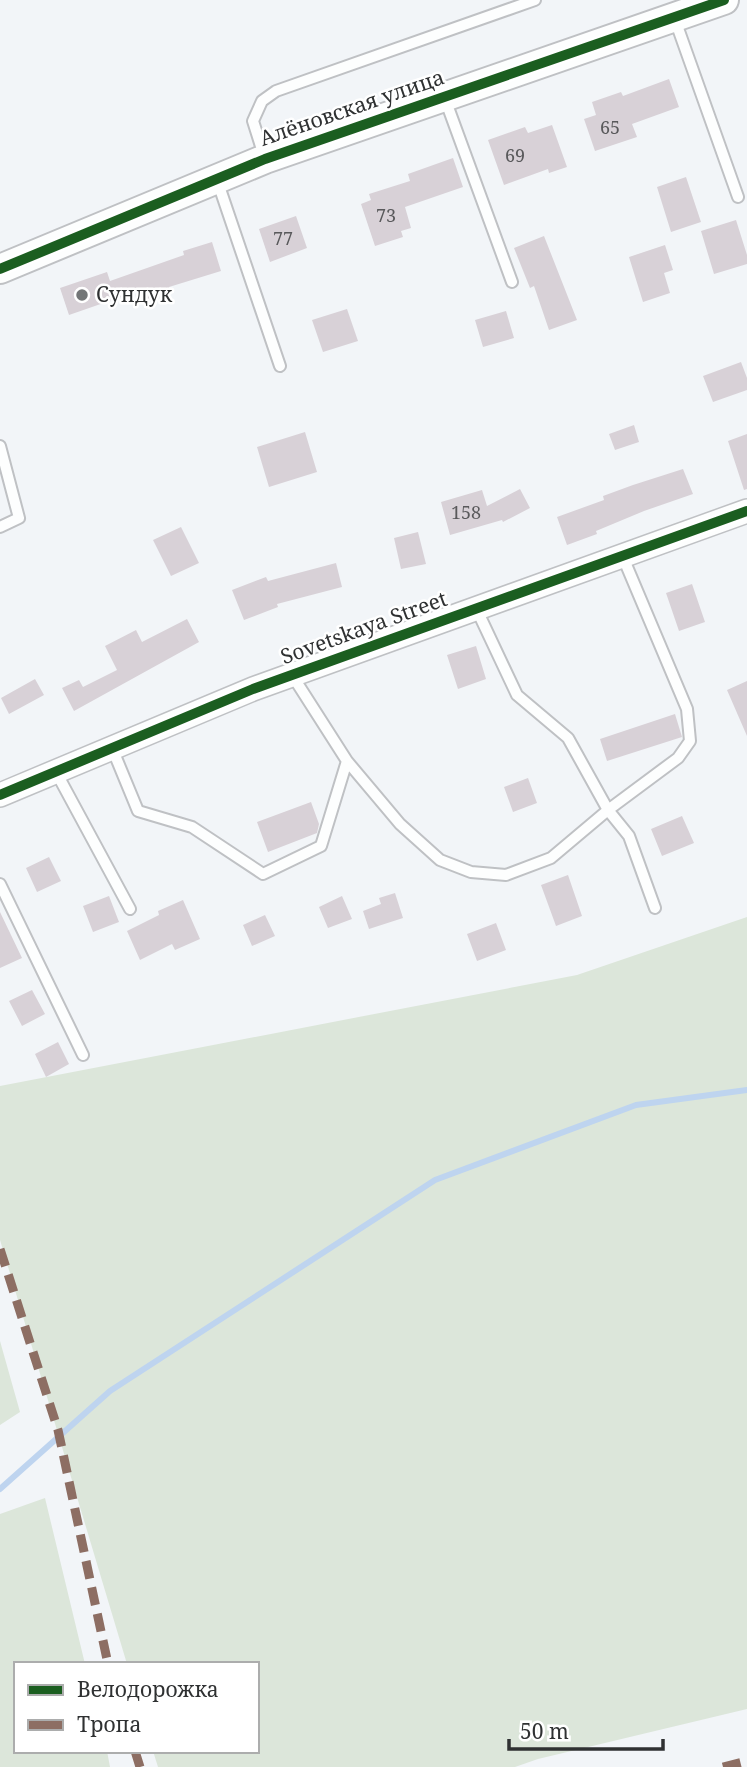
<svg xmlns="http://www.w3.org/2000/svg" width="747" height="1767" font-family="'Noto Serif',serif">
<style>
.green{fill:#dce6da}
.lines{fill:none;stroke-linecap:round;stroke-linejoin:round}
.stream{stroke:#bed4ef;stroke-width:6}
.building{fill:#d8d1d7}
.service-casing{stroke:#bfc1c4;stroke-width:14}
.minor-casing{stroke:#bfc1c4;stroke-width:26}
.tertiary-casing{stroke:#bfc1c4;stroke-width:32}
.service{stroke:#fdfefe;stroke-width:10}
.minor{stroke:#fdfefe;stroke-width:23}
.tertiary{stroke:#fdfefe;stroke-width:28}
.quiet{stroke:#8d6e63;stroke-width:9;stroke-dasharray:18 9;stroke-linecap:butt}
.cycleway-casing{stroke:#fff;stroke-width:15}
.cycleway{stroke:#1b5e20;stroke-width:10}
.poi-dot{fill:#737677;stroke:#fff;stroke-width:2.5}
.labels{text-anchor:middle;stroke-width:5;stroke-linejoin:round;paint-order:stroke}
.number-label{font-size:18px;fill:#59595b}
.street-label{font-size:21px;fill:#2f3132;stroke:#fff}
.poi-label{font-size:21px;fill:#2f3132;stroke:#fff;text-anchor:start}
</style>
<rect width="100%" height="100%" fill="#f2f5f8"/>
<path class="green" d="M747,917v792l-209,50 -23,8h-357l-5,-16h104v-87h-130l-127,-424v-154l577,-111z
M0,1341l20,71 -20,13z
M45,1498l40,166h-69v87h91l3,16h-110v-253z"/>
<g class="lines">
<path class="stream" d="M0,1489l110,-98 325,-211 201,-75 111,-15"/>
</g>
<path class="building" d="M669,79l10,28 -47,17 5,13 -42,14 -11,-32 12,-4 -4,-13 29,-10 2,4z
M552,125l15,42 -18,6 -1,-4 -44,16 -16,-45 37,-13 3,6z
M453,158l10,29 -58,20 6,21 -10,3 2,6 -28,9 -14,-42 10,-4 -2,-6 41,-13 -2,-7z
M686,177l15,45 -30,10 -14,-45z
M296,216l11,32 -37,14 -11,-33z
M736,220l11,35v9l-33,10 -13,-43z
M544,236l33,84 -28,10 -15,-44 -4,2 -16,-40z
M212,242l9,29 -52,16 1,4 -26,9 -3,-10 -72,25 -9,-27 47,-16 3,9 74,-26 -1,-4z
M665,245l8,25 -9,3 6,20 -27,9 -14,-45z
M347,309l11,32 -35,11 -11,-32z
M506,311l8,27 -31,9 -8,-27z
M741,362l6,16v12l-34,12 -10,-26z
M634,425l5,17 -24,8 -6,-16z
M305,432l12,40 -48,15 -12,-40z
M747,434v55l-3,1 -16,-49z
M683,469l10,25 -49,17 -48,20 1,3 -30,11 -10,-28 47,-17 -1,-4 30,-11z
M520,489l10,19 -27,14 -1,-2 -52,15 -9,-33 41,-12 5,16z
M181,527l18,36 -28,13 -18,-36z
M418,532l8,32 -25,5 -7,-31z
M336,563l6,24 -65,17 1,3 -34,13 -12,-30 34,-13 2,4z
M692,584l13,38 -26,9 -13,-38z
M187,619l12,23 -125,69 -12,-23 17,-8 4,7 34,-17 -12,-24 31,-16 6,12z
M476,646l10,33 -28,10 -11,-34z
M35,679l9,16 -35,19 -8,-16z
M747,681v55l-20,-46z
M675,714l7,23 -75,24 -7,-22z
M528,778l9,25 -24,9 -9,-25z
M311,802l8,22 -2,9 -49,19 -11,-30z
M682,816l12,27 -32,13 -11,-27z
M49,857l12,24 -24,11 -11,-24z
M568,875l14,41 -26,10 -15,-41z
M395,893l8,25 -34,11 -6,-18 18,-7 -2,-6z
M109,896l10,26 -26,10 -10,-26z
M342,896l10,23 -24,9 -9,-21z
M183,900l17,39 -25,11 -3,-6 -32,16 -13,-29 32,-16 -1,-4z
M0,912l22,46 -22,10z
M265,915l10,21 -23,10 -9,-21z
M496,923l10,27 -29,11 -10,-27z
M32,990l13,24 -23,12 -13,-25z
M58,1042l11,22 -23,13 -11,-23z"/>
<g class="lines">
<g class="service-casing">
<path id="service" d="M674,17l64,180
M445,99l67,183
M265,159l-12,-38 9,-20 14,-10 259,-91
M217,180l63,186
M0,446l19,72 -19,9
M622,555l65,154 3,32 -12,17 -70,52 21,26 26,72
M292,675l55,86 53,63 40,36 31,12 35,3 45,-17 57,-48 -40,-72 -51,-43 -41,-87
M112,748l26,63 54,16 71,47 58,-28 26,-85
M56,772l74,137
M0,884l83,171"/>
</g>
<g class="minor-casing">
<path id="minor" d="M0,795l253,-106 494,-178"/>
</g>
<g class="tertiary-casing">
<path id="tertiary" d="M0,269l265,-110 459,-159"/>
</g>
<use href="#service" class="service"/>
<use href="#minor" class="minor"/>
<use href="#tertiary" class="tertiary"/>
<path class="quiet" d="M0,1249l58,181 50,234
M135,1751l5,16
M723,1767l24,-6"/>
<g class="cycleway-casing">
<path id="cycleway" d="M0,269l265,-110 459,-159
M0,795l253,-106 494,-178"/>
</g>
<use href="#cycleway" class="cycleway"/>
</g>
<circle class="poi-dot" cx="82" cy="295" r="7"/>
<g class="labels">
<g class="number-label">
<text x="610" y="134">65</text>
<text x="515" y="162">69</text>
<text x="386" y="222">73</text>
<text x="283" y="245">77</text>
<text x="466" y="519">158</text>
</g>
<g class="street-label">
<text transform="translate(352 108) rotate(-19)" y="7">Алёновская улица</text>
<text transform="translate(364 628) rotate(-20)" y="7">Sovetskaya Street</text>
</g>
<g class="poi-label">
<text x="96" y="302">Сундук</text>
</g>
</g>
<rect x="14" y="1662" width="245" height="91" fill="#ffffff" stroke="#acadad" stroke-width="2"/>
<rect x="28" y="1685" width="35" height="10" fill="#1b5e20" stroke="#acadad" stroke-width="2"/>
<text x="77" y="1697" font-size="21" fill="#2f3132">Велодорожка</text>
<rect x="28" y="1720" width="35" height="10" fill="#8d6e63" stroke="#acadad" stroke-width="2"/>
<text x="77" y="1732" font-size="21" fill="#2f3132">Тропа</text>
<path d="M509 1739v10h154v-10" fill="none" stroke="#2f3132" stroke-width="3.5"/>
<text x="520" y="1739" font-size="21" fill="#2f3132" stroke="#ffffff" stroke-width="5" paint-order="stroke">50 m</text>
</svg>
